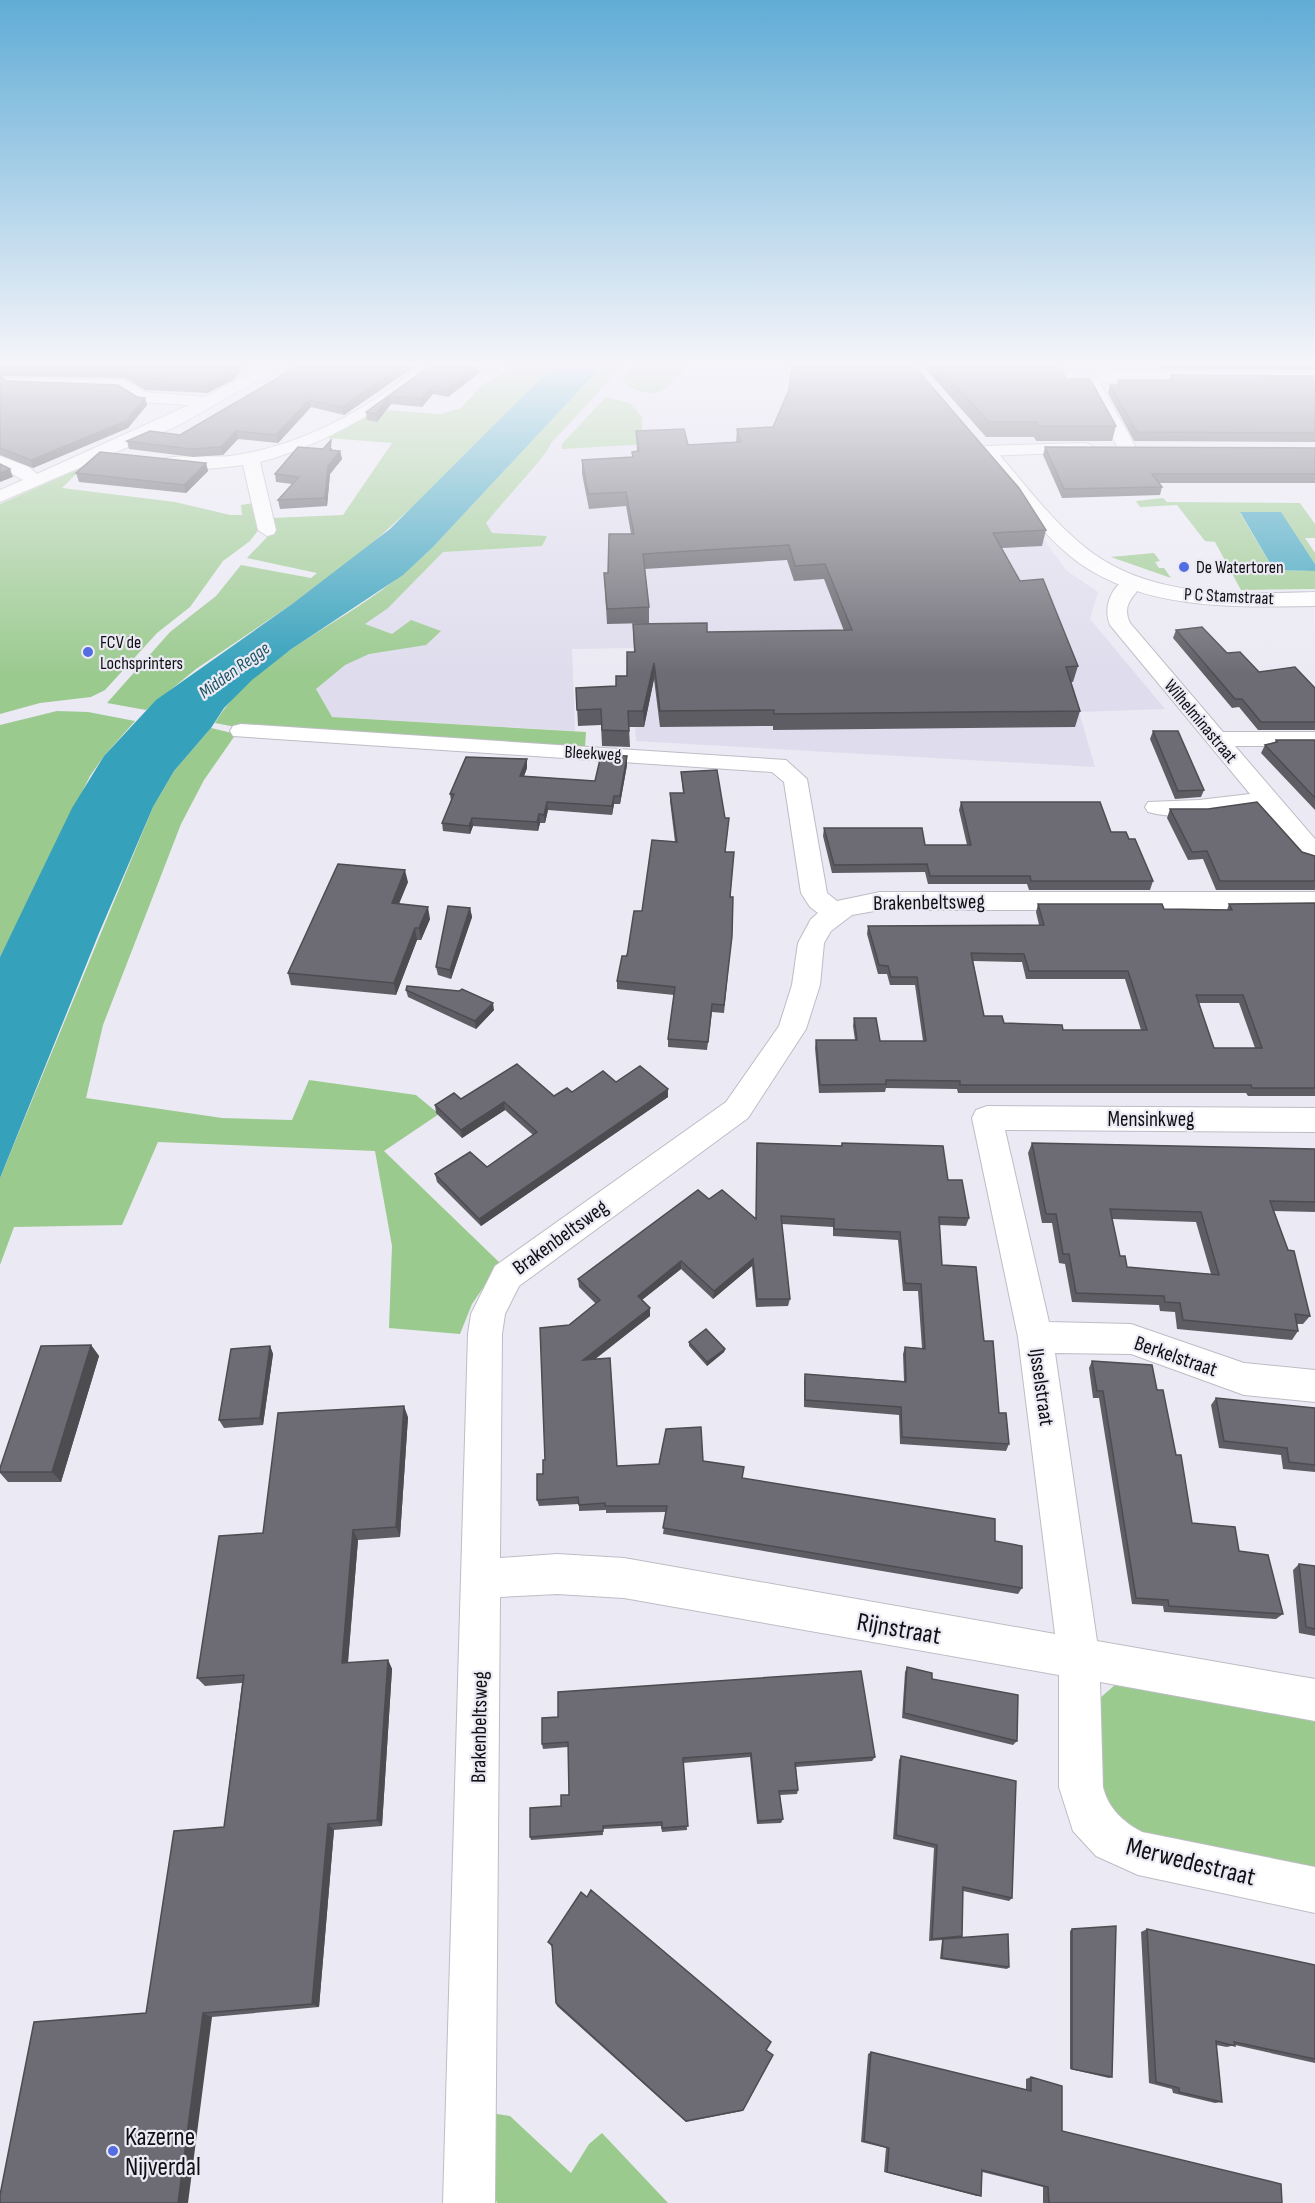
<svg xmlns="http://www.w3.org/2000/svg" width="1315" height="2203" font-family="'Sofia Sans Condensed',sans-serif">
<style>
.built{fill:#dfdced}
.green{fill:#9bca8f}
.water{fill:#35a1bb}
.lines{fill:none;stroke-linecap:round;stroke-linejoin:round}
.minor-casing{stroke:#bebcc5;stroke-width:2}
.tertiary-casing{stroke:#bebcc5;stroke-width:2}
.minor{fill:#fff;fill-rule:evenodd}
.tertiary{fill:#fff;fill-rule:evenodd}
.wall{fill:#5e5d64;fill-rule:evenodd}
.shaded-wall{fill:#4c4c51}
.building{fill:#6d6c74;stroke:#4c4c51;stroke-width:1.5;fill-rule:evenodd}
.poi-dot{fill:#556de3;stroke:#ebe9f3;stroke-width:2}
.labels{text-anchor:middle;stroke-width:4.5;stroke-linejoin:round;paint-order:stroke}
.far-poi-label{font-size:18px;fill:#100f12;stroke:#ebe9f3;text-anchor:start}
.far-street-label{font-size:18px;fill:#100f12;stroke:#ebe9f3}
.far-water-label{font-size:18px;font-style:italic;fill:#195462;stroke:#ebe9f3}
.street-label{font-size:21px;fill:#100f12;stroke:#ebe9f3}
.near-street-label{font-size:26px;fill:#100f12;stroke:#ebe9f3}
.near-poi-label{font-size:26px;fill:#100f12;stroke:#ebe9f3;text-anchor:start}
</style>
<rect width="100%" height="100%" fill="#ebe9f3"/>
<path class="built" d="M611,366h288l118,137 50,68 31,21 -8,27 75,90 -86,3 16,55 -459,-26 -2,-35 -8,-14v-25h7v-19l-61,1 3,82 -310,-18z"/>
<path class="green" d="M507,366h46l-133,134 -51,46 -77,58 -96,65 -50,41 -39,-7 63,-71 46,-36 25,-31 70,13 6,-5 -70,-15 22,-23 2,-17 72,-3 49,-72 -64,-5 44,-29 68,5 21,-6 21,-23 24,-13z
M602,366h21l-72,77c-1,9 -54,65 -65,80l6,10 55,3 -5,10 -99,6 -55,56 -23,16 27,10 19,-14 30,11 -15,14 -57,9 -24,11 -29,24 16,28 254,15 -1,16 -344,-20 -26,-5c30,-50 85,-79 133,-110 30,-19 58,-40 84,-65z
M634,366h53c-22,26 -28,36 -61,19l-3,-7z
M606,397l24,6 12,14v13l14,4 9,9 -103,6v-5z
M83,467l-21,21 113,14 55,13h12l-1,-10 13,-2 5,26 -9,12 -27,20 -33,46 -33,26 -52,57 -14,7 -51,6 -40,11v-210z
M1163,498l4,4 133,1 15,21v14h-10l10,15v11l-34,-51h-41l34,57 41,1v18l-74,1 -26,-48 -10,-1 -28,-36 -37,2 -4,-6z
M1154,553l6,8 -5,1 4,6h5l7,10 -60,-21z
M57,711l31,1 47,9 -31,35 -14,20 -90,181v-232z
M211,728l25,6 -32,46 -23,44 -78,201 -17,73 136,20 70,2 17,-40 107,15 23,19 -55,37 116,112 -28,41 -12,30 -71,-6 3,-82 -17,-95 -217,-9 -36,83 -108,2 -14,38v-87l153,-371 21,-36z
M1116,1684l199,35v154l-174,-37 -42,-38v-99z
M490,2113l20,3 61,57 18,-29 13,-11 66,70h-171l-7,-20z"/>
<path class="water" d="M553,366h49l-170,182 -29,27 -113,75 -38,30 -28,28 -13,20 -37,43 -21,36 -54,126 -99,245v-221l72,-149 32,-52 52,-56 136,-96 98,-75z
M1240,512h41l34,52v7l-41,-1z"/>
<g class="lines">
<g class="minor-casing">
<path id="minor" d="M263,366h19l-103,59 -179,77v-12l23,-10 -23,-13v-11l29,11 8,7 152,-69 -49,-3 -19,-12 -111,-4 -6,-2 -2,-3 2,-3 121,2 19,12 61,5z
M420,366h17c-10,13 -27,22 -40,31 -44,28 -86,52 -137,65l16,68 -2,4 -7,2 -9,-6 -15,-65c-16,2 -75,10 -85,-3 6,-9 58,-4 72,-6 69,-9 137,-46 190,-90z
M1265,366h16l8,11 -8,5 -6,-2z
M1110,371h102l8,5 -8,5 -110,1 -1,3 35,63 -9,5 -9,-5 -33,-63 5,-10z
M1084,443l6,1 3,4 -3,4 -104,4 -9,-5 9,-5z
M1134,576l7,2 3,4c-10,15 -23,22 -14,41l93,109h92v14h-80l80,93v24l-9,-2 -45,-54c-36,5 -76,15 -113,5l-3,-5 3,-5 51,-2 51,-6 -140,-169c-8,-19 3,-44 24,-49z
M241,724l545,36 21,19 20,114 10,8 43,-9h435v18h-435l-28,5 -21,16 -7,12 -4,42 -14,44 -58,89 -229,168 -14,28 -3,20 -2,224 57,-4 67,4 431,76 -37,-297 -46,-219 4,-8 11,-4 328,2v24l-310,-2 44,192 82,2 113,39 71,7v32l-71,-7 -113,-41 -76,-1 42,288 218,38v42l-215,-39 3,105c5,21 20,35 39,45l173,35v46l-177,-38 -42,-19 -23,-25 -14,-44v-112l-435,-77 -67,-4 -57,3 -5,606h-52l25,-869 3,-20 24,-48 231,-164 53,-76 13,-41 6,-42 13,-24 7,-6 -8,-6 -9,-14 -17,-111 -12,-10 -539,-36 -3,-5 3,-5z"/>
</g>
<g class="tertiary-casing">
<path id="tertiary" d="M989,449l7,2c31,35 59,75 98,103 64,45 146,40 221,38v14c-80,1 -167,5 -236,-43 -23,-17 -43,-40 -61,-62 -13,-15 -27,-30 -39,-46z"/>
</g>
<use href="#minor" class="minor"/>
<use href="#tertiary" class="tertiary"/>
</g>
<path class="wall" d="M0,366h244l-11,14 -26,13 -62,-3 -20,-12 -121,-2 -2,2 5,3 138,17 2,7 -19,23 -95,40 -33,-13z
M296,366h119l-71,49 -33,-8 -33,36 -40,-4 -15,16 -30,2 -64,-8 -2,-8 53,-6 96,-56z
M430,366h48l1,7 -31,24 -15,-3 -11,13 -31,-3 -14,18 -10,-2 -1,-8z
M923,366h137l6,13 50,47 -4,15h-76l-2,-4h-48z
M1158,366h157v4l-155,-1z
M1171,375l144,1v66l-181,-1 -26,-48 2,-8h7l1,-5h51z
M737,429l309,101 -4,16 -40,2 18,33 58,85 -5,16h-2l9,29 -5,16 -302,3v-4l-113,1 -6,-48 -10,48h-15l1,20 -28,-1 -1,-21 -23,1 -2,-38 40,-2 11,-10 7,-24 -1,-28 74,8 137,-1 -20,-52 -30,2 -7,-21 -142,9 4,38v16l-42,1 -3,-51h4l23,-39 -5,-28 -37,3 -7,-35v-14l50,-3v-5h5l-1,-21 52,14 48,-3z
M1045,447l270,1v35h-156l3,4 -2,8 -98,3 -19,-43z
M332,448v2l8,1 2,8 -12,15 -3,32 -47,3 -2,-9 14,-16 -16,-2 -1,-8 48,-25z
M206,463l2,8 -22,22 -107,-11 -3,-9z
M1176,630l51,23 32,19 56,16v42h-57l-19,-23 -7,1 -59,-70z
M1153,731l51,59 -3,7 -26,2 -25,-60z
M1276,740h39v70l-54,-57 4,-8 10,-2z
M627,756v9l-7,39h-6l-2,11 -64,-5 -3,13h-5l-2,8 -65,-5 -3,8 -27,-3 -1,-8 9,-22 -1,-7 77,-26 -3,8 71,5z
M681,772l44,46h4l-4,34 6,45v47l-7,69 -12,-1 -5,38 -39,-3v-8l6,-44 -57,-6v-8l25,-70 33,-69 -5,-41v-8h13z
M961,802l150,30 18,7 24,42 -3,9h-121l-2,-6h-99l-3,-12 -93,1 -9,-37 1,-8 101,17h42l-8,-35z
M1170,809l145,47v34h-99l-13,-31 -15,1 -21,-42z
M408,882l-9,22 31,15 -9,21h-4l-21,55 -105,-10 -3,-12z
M1315,903v193h-67l-2,-3h-288l-1,-4 -71,-1 -1,4 -66,1 -4,-45 1,-8h39l-2,-14 1,-8 26,23h43l-8,-56h-25l-3,-11h-9l-11,-40 1,-8 171,-1 -3,-13 2,-8 126,5 63,1 2,-6zM973,961l49,1 4,17h99l16,51h-78l-59,-7 -20,-7zM1199,1003h40l16,45h-41z
M470,908l2,9 -21,62 -13,-4 -2,-8z
M406,990l88,20 -18,19 -68,-32z
M616,1082l52,7v8l-187,129 -44,-44 -2,-8 52,-7 46,-32 -28,-25 -43,28 -26,-25 -1,-8 26,-6 93,-3z
M757,1143l84,3 1,-3 106,37 21,38 -3,8 -27,-1 3,40 42,76 15,72 10,31 -3,7 -106,-7 -1,-29 -95,-8v-26l1,-7 99,7 -1,-27 2,-7 17,1 -4,-57h-15l-5,-51 -65,-4v-9l-51,-3 8,75 -2,7 -32,1 -4,-41 -39,33 -32,-30 -39,31 8,8v8l-56,43 23,107 86,-5 39,17 253,63 27,47 -4,6 -355,-60 3,-22 -60,1v-3l-27,1v-7l-40,2 -2,-6 6,-26 26,-149 27,-21 -17,-17 -1,-8 131,-80 47,19z
M1032,1143l283,6v63l-42,-1 37,105 -7,8h-6l1,7 -6,9 -115,-11 -2,-17 -15,-1 -1,-6 -87,-3 -7,-38 -6,-1 -7,-40h-10l-14,-70zM1112,1219l84,3 15,52 -84,-7 -7,-11z
M689,1342l36,7 -1,3 -17,14 -18,-20z
M91,1345l8,11 -38,126h-53l-8,-9v-5z
M270,1346l3,8 -10,71 -39,3 -5,-8z
M1092,1361l65,29 19,65 16,68 47,28 44,63 -7,5 -112,-7 -1,-6 -31,-2 -33,-206h-6l-4,-30z
M1216,1398l99,10v64l-32,-3 -2,-14 -62,-7 -8,-43z
M408,1417l-8,120 -42,3 -10,123 40,-3 4,9 -10,157 -48,4 -15,177 -107,10 -66,-4 78,-186 18,-144 -37,3 -8,-8 66,-145z
M1299,1564l16,2v70l-16,-3 -6,-63z
M907,1667l25,12 85,62 -4,4 -111,-27 3,-46z
M542,1718l333,39 -3,4 -76,6 2,23 -1,4 -17,1 3,24 -2,4 -24,1 -7,-67 -67,6 4,67 -25,2 -1,-6 -58,3v6l-72,5 -1,-3 31,-31 8,-11 -1,-48 -25,2 -1,-5z
M901,1756l111,142 -3,3 -46,-10 -1,45 -3,2 50,29 -2,2 -67,-10 2,-19 -13,1 5,-93 -41,-9 6,-79z
M1072,1929l40,148 -3,1 -39,-9v-138z
M1147,1929l168,36v98l-80,-18 -8,2 -11,-2 6,57 -7,1 -42,-10 -1,-4 -23,-6 -8,-151z
M548,1942l218,108 -23,60 -1,1 -56,11 -129,-116 -1,-3 -4,-56z
M871,2052l155,38v-11l5,-2 31,54 220,72h-239v-16l-61,-15 -1,24h-4l-93,-24 2,-24 -25,-6 7,-88z"/>
<path class="shaded-wall" d="M237,366h7l-11,14 -26,13 -1,-7z
M403,366h12l-71,49 -2,-8z
M478,366l1,7 -31,24 -1,-8z
M2,369l2,7 -4,6v-11z
M432,386l1,8 -11,13 -1,-8z
M389,396l2,8 -14,18 -1,-8z
M145,398l2,7 -19,23 -95,40 -2,-8z
M309,400l2,7 -33,36 -2,-8z
M236,431l2,8 -15,16 -2,-8z
M340,451l2,8 -12,15 -3,32 -2,-8 3,-32z
M206,463l2,8 -22,22 -2,-8z
M10,469l3,8 -13,5v-9z
M654,663v16l-10,48 -1,-16z
M627,756v9l-7,39v-8z
M527,759v9l-6,16 -1,-8z
M614,796v8l-2,11v-9z
M547,802l1,8 -3,13 -1,-8z
M539,814l1,9 -2,8 -1,-9z
M472,818l1,8 -3,8 -1,-8z
M405,870l3,12 -14,33 -2,-12z
M428,907l2,12 -9,21 -2,-12z
M470,908l2,9 -21,62 -1,-9z
M415,928l2,12 -21,55 -2,-12z
M493,1003l1,7 -18,19 -1,-8z
M668,1089v8l-187,129 -2,-7z
M504,1102l1,8 -43,28 -1,-8z
M753,1259l-1,7 -39,33 1,-8z
M681,1261v8l-43,34v-7z
M650,1308v8l-66,52 -1,-8z
M91,1345l8,11 -38,126 -9,-10z
M270,1346l3,8 -10,71 -3,-7z
M725,1349l-1,3 -17,14v-4z
M404,1406l4,11 -8,120 -4,-10z
M353,1530l5,10 -11,132 -5,-9z
M388,1660l4,9 -10,157 -5,-6z
M328,1824l6,6 -15,177 -7,-3z
M203,2013l9,4 -24,186h-10z"/>
<path class="building" d="M0,366h237l-6,7 -25,13 -63,-3 -20,-12 -121,-2 -2,2z
M296,366h107l-61,41 -33,-7 -33,35 -40,-4 -15,16 -30,2 -64,-8 23,-10 30,4 96,-56z
M430,366h47l-30,23 -15,-3 -11,13 -32,-3 -13,18 -10,-2z
M792,366h122l105,122 27,42 -53,3 27,48 23,-2 35,87 -12,1 14,44 -306,3v-4l-114,1 -6,-48 -11,48h-15l1,20 -27,-1 -1,-21 -24,1 -1,-22 40,-2v-10h11v-24h8l-2,-28 74,-1v9l145,-2 -27,-66 -30,2 -6,-21 -146,9 6,53 -42,2 -3,-36h4l1,-39h25l-8,-42 -38,2 -6,-34 51,-3 -1,-5 7,-1 -3,-20 48,-2 4,16 52,-3 -3,-13 36,-2 16,-37z
M937,366h123l6,13h24l26,47h-77l-2,-4h-48z
M1171,375l144,1v57l-178,-1 -27,-47h11l-3,-5h56z
M0,377l7,4 111,4 19,12 8,1 -19,23 -95,39 -31,-12z
M331,440l-1,10 10,1 -12,15 -3,32 -47,2 21,-23 -24,-3 23,-27 25,2z
M1045,447l270,1v26h-163l10,13 -98,2z
M100,452l106,11 -22,22 -108,-12z
M0,464l10,5 -10,4z
M1202,627l25,26 13,-1 19,20 36,-5 20,21v34h-54l-19,-23h-7l-59,-69z
M1153,731h25l26,59 -26,1z
M1276,740h39v58l-50,-53 12,-3z
M601,755l26,1 -7,40h-6l-2,10 -65,-4 -3,13 -5,-1 -2,8 -65,-4 -3,8 -27,-3 12,-29h-4l16,-37 61,2 -7,17 75,5z
M717,770l8,48h4l-4,34h9l-4,45h3l-1,39 -8,69 -12,-1 -4,38 -40,-3 7,-52 -58,-6 5,-25h5l7,-45h8l10,-71 25,2 -7,-49h14l-3,-21z
M961,802h139l11,30h15l3,7h6l18,42h-122l-1,-5h-100l-3,-12 -93,1 -10,-37h98l3,17h46z
M1257,802l45,50 13,4v25h-95l-13,-30 -15,1 -22,-43h38z
M338,864l67,6 -13,33 36,4 -9,21h-4l-21,55 -106,-10z
M1315,903v185h-63l-1,-3h-291v-4l-74,-1v4l-66,1 -4,-45h41l-3,-22h22l4,23h46l-9,-64h-26l-3,-11 -9,-1 -11,-39 176,-1 -6,-21h124l2,5 68,1 -3,-6zM971,953l53,1 5,17h99l19,59h-84l-1,-5 -58,-2 -2,-7h-18zM1196,995h47l19,53h-48z
M448,906l22,2 -20,62 -14,-3z
M407,986l52,5 3,-2 31,14 -18,18 -69,-31z
M517,1064l37,32 13,-8 5,4 31,-21 13,11 24,-16 28,23 -189,130 -44,-45 35,-22 17,15 50,-35 -33,-30 -43,28 -26,-25 19,-12 7,6z
M757,1143l85,3v-3l101,3 5,34h14l7,38 -30,-1 3,48 34,2 8,74h9l6,72h7l3,31 -107,-7 -1,-30 -96,-7v-26l101,8 -1,-35 20,2 -4,-65 -16,-1 -5,-51 -66,-3v-10l-53,-3 9,83h-33l-4,-40 -39,32 -33,-30 -43,35 12,12 -67,52 27,-2 7,108 42,-2 7,-35 35,-2 2,34 41,6 -2,11 253,41v22l27,5v42l-359,-60 4,-22h-62v-3l-26,2 -1,-8 -41,3v-26h6v-14h2l-5,-132 29,-3 31,-25 -22,-21 120,-89 11,9 13,-9 34,29z
M1032,1143l283,6v53l-45,-1 18,49 6,1 16,65 -15,-2 3,17 -115,-11 -3,-17 -15,-1 -1,-6 -88,-3 -7,-39h-6l-7,-40h-10zM1110,1209l91,3 18,63 -92,-8 -2,-11h-5z
M706,1329l19,20 -18,13 -18,-20z
M91,1345l-39,127h-52v-4l41,-122z
M270,1346l-10,72 -41,2 12,-71z
M1092,1361l60,4 5,25h6l13,65h5l11,68 43,4 4,24 29,4 15,59 -114,-8 -1,-6 -32,-2 -33,-207h-6z
M1216,1398l99,10v57l-26,-3 -2,-14 -63,-7z
M404,1406l-8,121 -43,3 -11,133 46,-3 -11,160 -49,4 -16,180 -109,9 -25,190h-178v-8l34,-173 112,-9 28,-182 50,-4 20,-152 -47,3 22,-142 44,-3 15,-120z
M1299,1564l16,2v63l-9,-2z
M907,1667l25,6v6l86,16 -1,46 -113,-28z
M861,1671l14,86 -80,6 3,27 -19,1 4,28 -25,2 -7,-68 -68,5 5,68 -26,2v-6l-59,4v5l-73,6v-29l31,-2v-11h8l-1,-53 -26,2v-26l16,-1v-25z
M901,1756l115,25 -4,117 -49,-11 -1,49 -30,3 5,-94 -41,-10z
M591,1890l180,152 -5,8 7,5 -30,55 -57,11 -130,-118 -4,-58 -4,-3 33,-50 6,5z
M1116,1926l-4,151 -40,-8v-140z
M1147,1929l168,36v94l-81,-17 1,4 -19,-5 6,61 -43,-10v-4l-23,-6z
M1008,1934l1,33 -67,-9 1,-19z
M871,2052l160,39v-14l31,9v45l219,53 1,19h-233l-1,-16 -66,-17 -1,26 -94,-24 2,-24 -25,-7z"/>
<linearGradient id="sky" x2="0" y2="1"><stop stop-color="#60acd6"/><stop offset="0.54" stop-color="#f6f5fa"/><stop offset="1" stop-color="#f6f5fa" stop-opacity="0"/></linearGradient>
<rect width="1315" height="674" fill="url(#sky)"/>
<g class="poi-dot">
<circle cx="1184" cy="567" r="6"/>
<circle cx="88" cy="652" r="6"/>
<circle cx="113" cy="2151" r="6"/>
</g>
<g class="labels">
<g class="far-poi-label">
<text x="1196" y="573">De Watertoren</text>
<text x="100" y="648">FCV de<tspan x="100" dy="21">Lochsprinters</tspan></text>
</g>
<g class="far-street-label">
<text transform="translate(1229 596) rotate(3)" y="6">P C Stamstraat</text>
<text transform="translate(1201 721) rotate(50)" y="6">Wilhelminastraat</text>
<text transform="translate(593 753) rotate(3)" y="6">Bleekweg</text>
</g>
<g class="far-water-label">
<text transform="translate(234 670) rotate(-36)" y="6">Midden Regge</text>
</g>
<g class="street-label">
<text transform="translate(929 902) rotate(-1)" y="7">Brakenbeltsweg</text>
<text x="1151" y="1126">Mensinkweg</text>
<text transform="translate(560 1237) rotate(-36)" y="7">Brakenbeltsweg</text>
<text transform="translate(1176 1356) rotate(19)" y="7">Berkelstraat</text>
<text transform="translate(1042 1387) rotate(82)" y="7">IJsselstraat</text>
<text transform="translate(479 1727) rotate(-89)" y="7">Brakenbeltsweg</text>
</g>
<g class="near-street-label">
<text transform="translate(899 1628) rotate(10)" y="9">Rijnstraat</text>
<text transform="translate(1191 1861) rotate(14)" y="9">Merwedestraat</text>
</g>
<g class="near-poi-label">
<text x="125" y="2145">Kazerne<tspan x="125" dy="30">Nijverdal</tspan></text>
</g>
</g>
</svg>
